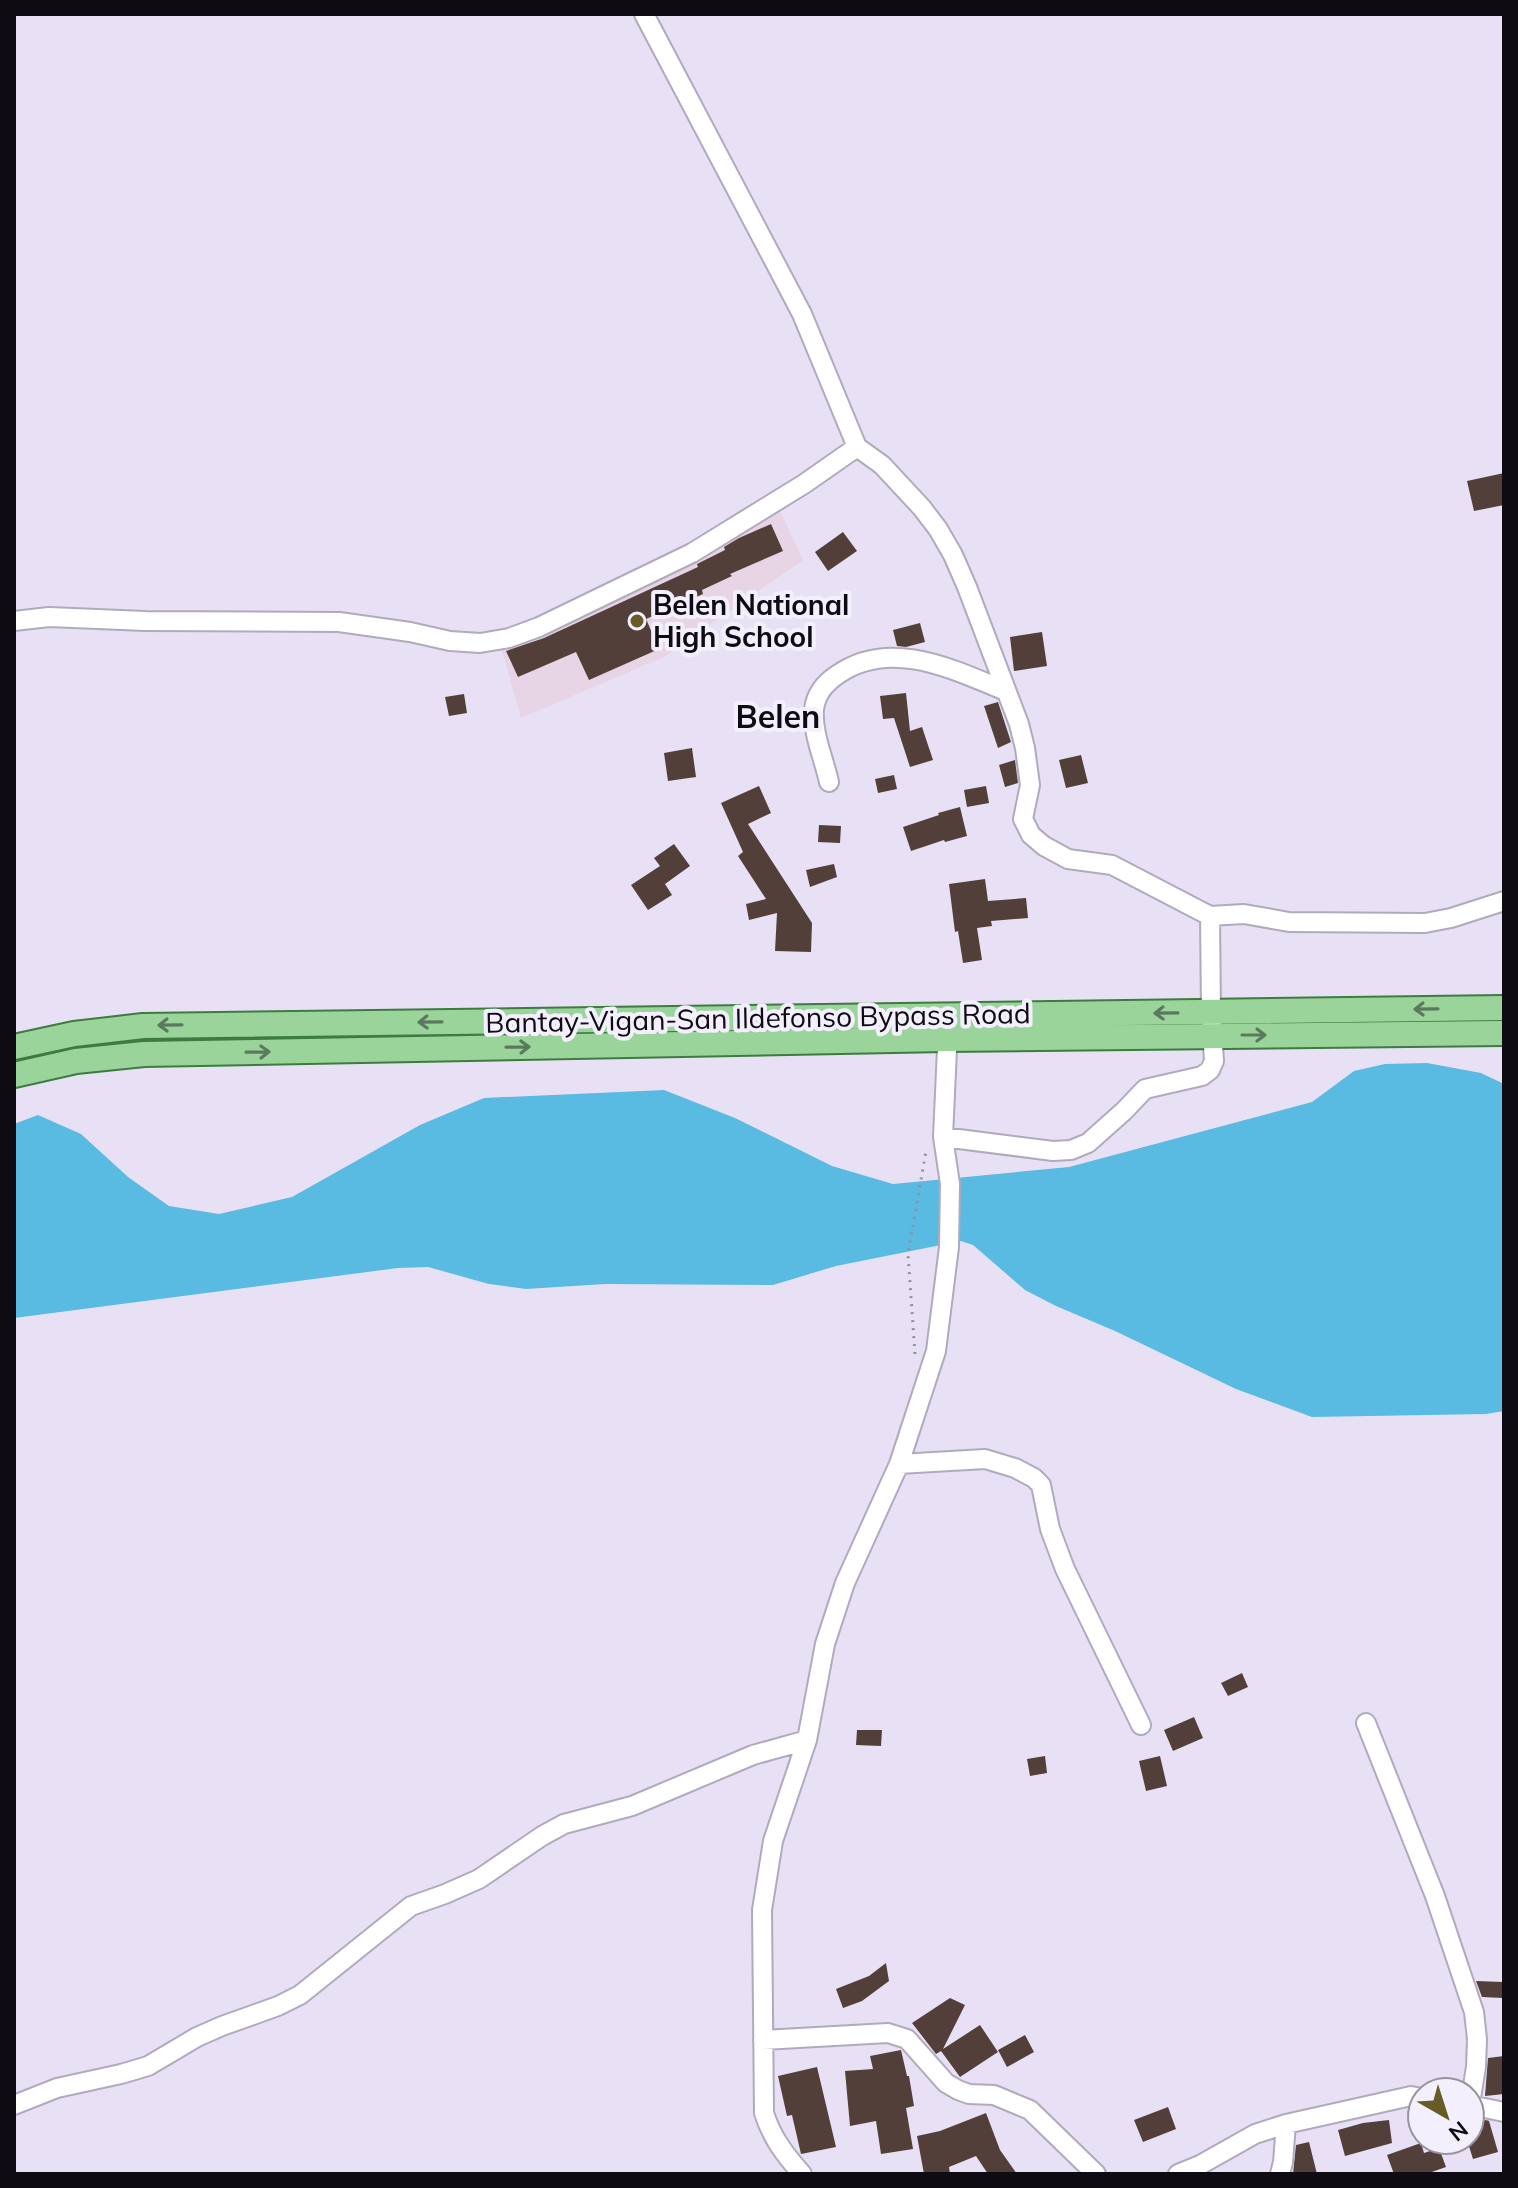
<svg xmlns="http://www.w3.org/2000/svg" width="1518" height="2188" font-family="Mulish,sans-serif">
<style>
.education{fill:#e7d4e5}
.water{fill:#59bbe2}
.building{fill:#523f3a}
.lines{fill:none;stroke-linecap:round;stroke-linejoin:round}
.minor-casing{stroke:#b1aabd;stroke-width:22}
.major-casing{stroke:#3d7b40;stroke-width:28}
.path{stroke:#938e9d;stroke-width:3;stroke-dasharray:2 6;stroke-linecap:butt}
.minor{stroke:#fff;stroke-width:18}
.major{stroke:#9ad49b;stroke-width:24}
.oneway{stroke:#5b7a5d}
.poi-dot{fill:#675b28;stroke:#f4effc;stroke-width:3}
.labels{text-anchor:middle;stroke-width:8;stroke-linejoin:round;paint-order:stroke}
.poi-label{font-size:28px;font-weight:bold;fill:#0e0b12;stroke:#f4effc;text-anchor:start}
.street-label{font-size:28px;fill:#0e0b12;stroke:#f4effc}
.quarter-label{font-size:32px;font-weight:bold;fill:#0e0b12;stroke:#f4effc}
</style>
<rect width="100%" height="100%" fill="#e8e1f5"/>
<path class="education" d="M779,509l24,51 -139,97 -143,61 -20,-71z"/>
<path class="water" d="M1427,1063l54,10 23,11v327l-18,3 -174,3 -76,-28 -121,-58 -59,-25 -31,-16 -52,-45 -12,-4 -125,25 -63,19 -168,-1 -79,5 -37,-5 -61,-17 -30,1 -384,50v-194l24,-9 43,19 47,43 41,29 50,8 73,-17 128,-72 64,-27 180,-8 71,28 97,48 61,18 176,-17 243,-65 42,-31 31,-7z"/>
<path class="building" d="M1504,473v32l-30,6 -7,-30z
M771,524l12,27 -53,23 2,2 -30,14 1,4 -57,25 13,30 -70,31 -13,-28 -58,25 -12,-26 38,-13 154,-71 -1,-3 28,-14 -1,-3 15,-9z
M843,532l14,19 -29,20 -13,-19z
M920,623l5,19 -19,5 -9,-1 -4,-16z
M1042,632l5,34 -33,5 -4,-34z
M906,693l4,38 12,-4 11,33 -23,7 -16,-49 -11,1 -3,-23z
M464,694l3,19 -18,3 -4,-19z
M998,702l13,40 -13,6 -14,-42z
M692,748l4,29 -28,4 -4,-28z
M1081,755l7,28 -22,5 -7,-28z
M1015,760l3,23 -13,4 -6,-22z
M894,775l3,14 -19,4 -3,-14z
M759,786l12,27 -23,11 64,99 -1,29 -36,-1 2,-38 -28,7 -3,-16 20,-5 -28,-43 5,-4 -22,-49z
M986,786l3,17 -22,4 -3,-17z
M960,807l7,29 -22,6 -1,-2 -33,11 -8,-24 36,-12 -1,-2z
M819,825l22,1 -1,17 -22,-1z
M674,844l16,22 -25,18 7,11 -24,15 -17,-25 29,-19 -6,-8z
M834,864l3,13 -27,10 -4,-17z
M985,879l3,22 38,-3 2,20 -37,3 1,5 -15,2 5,32 -19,3 -5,-32 -3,1 -6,-48z
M1242,1673l6,14 -20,9 -7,-13z
M1194,1717l9,21 -30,13 -9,-21z
M857,1730h25l-1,16 -25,-1z
M1045,1756l2,17 -17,3 -3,-17z
M1160,1756l7,30 -21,5 -7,-30z
M886,1963l3,18 -27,20 -19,7 -7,-19 33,-13z
M1476,1981l27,1v16l-21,-1z
M950,1998l15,7 -22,44 37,-24 18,27 -38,25 -19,-26 -5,3 -24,-31z
M1025,2035l9,17 -27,15 -9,-17z
M901,2050l6,26h2l5,30 -8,2 7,41 -32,5 -5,-33 -26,5 -5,-55 28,-2 -3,-13z
M1504,2056v38l-19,2 3,-38z
M817,2067l19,80 -35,7 -9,-39 -5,1 -9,-40z
M1168,2107l8,22 -33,13 -9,-22z
M986,2113l14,37 17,24h-29l-12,-18 -27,11 1,7h-26l-7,-38 23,-5z
M1389,2120l3,23 -47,13 -7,-26 25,-7z
M1486,2120l3,1 9,31 -25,7 -6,-19h3v-15z
M1309,2142l8,32h-24l3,-29z
M1421,2143l3,10 15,-5 7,19 -20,7h-32l-7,-19z"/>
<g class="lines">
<g class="minor-casing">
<path id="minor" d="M644,14l158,300 55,133 25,18 40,43 16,21 15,26 14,32 52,137 6,24 5,37 -7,34 8,16 13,11 24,13 44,6 98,51 1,96 3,49 -4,9 -8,6 -57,13 -21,22 -36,32 -17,7 -18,1 -110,-14
M14,621l35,-4 96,4 194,1 71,10 40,9 30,2 29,-5 30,-11 153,-74 112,-69 53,-37
M829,782c-5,-23 -17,-49 -15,-73 2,-15 11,-26 23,-34 53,-38 117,-5 169,16
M1210,916l34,-2 45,8 136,1 26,-5 53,-17
M899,1464l86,-5 30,9 19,10 7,7 9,44 15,40 76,156
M1366,1723l69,173 39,116 3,27 -1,28 -6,37
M763,2040l125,-7 19,6 39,44 12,7 11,4 25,1 36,15 66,64
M14,2105l43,-17 64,-14 27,-8 49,-29 25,-11 56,-20 22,-11 111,-89 34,-12 34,-15 63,-43 22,-12 68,-18 121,-51 54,-15
M1470,2105l34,7
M802,2174c-17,-19 -30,-36 -38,-61l-2,-203 11,-69 34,-101 18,-96 20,-61 54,-119 37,-113 13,-104 1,-63 -7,-47 5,-110
M1178,2174l22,-9 55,-31 31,-10 125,-28 11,2
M1280,2174l3,-12 3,-38"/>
</g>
<g class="major-casing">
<path id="major" d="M14,1047l60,-13 69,-8 1361,-18
M14,1075l62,-14 68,-7 802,-15 558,-6"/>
</g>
<path class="path" d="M915,1354l-7,-100 18,-103"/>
<use href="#minor" class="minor"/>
<use href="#major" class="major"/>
</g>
<defs><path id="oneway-shaft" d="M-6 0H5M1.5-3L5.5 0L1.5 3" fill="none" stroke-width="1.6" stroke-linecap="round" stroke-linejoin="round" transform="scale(2)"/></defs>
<g class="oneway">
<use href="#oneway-shaft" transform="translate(1426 1009) rotate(179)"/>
<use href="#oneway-shaft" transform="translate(1166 1013) rotate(179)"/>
<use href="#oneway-shaft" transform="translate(430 1022) rotate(179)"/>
<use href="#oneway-shaft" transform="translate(170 1025) rotate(179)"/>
<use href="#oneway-shaft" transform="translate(1254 1035)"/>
<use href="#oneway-shaft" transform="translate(518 1047) rotate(-1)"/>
<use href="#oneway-shaft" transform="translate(258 1052) rotate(-1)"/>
</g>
<circle class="poi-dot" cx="637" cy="621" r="8"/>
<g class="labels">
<g class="poi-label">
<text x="653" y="615">Belen National<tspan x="653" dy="32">High School</tspan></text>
</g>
<g class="street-label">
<text transform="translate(758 1018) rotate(-1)" y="10">Bantay-Vigan-San Ildefonso Bypass Road</text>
</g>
<g class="quarter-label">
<text x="778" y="728">Belen</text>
</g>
</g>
<rect width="1518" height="2188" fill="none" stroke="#0e0b12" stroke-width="32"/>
<g transform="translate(1446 2116) rotate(141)"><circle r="38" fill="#f4effc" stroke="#98949e" stroke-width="2"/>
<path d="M0-6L14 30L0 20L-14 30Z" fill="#675b28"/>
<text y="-12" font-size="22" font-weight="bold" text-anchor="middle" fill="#0e0b12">N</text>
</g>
</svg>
